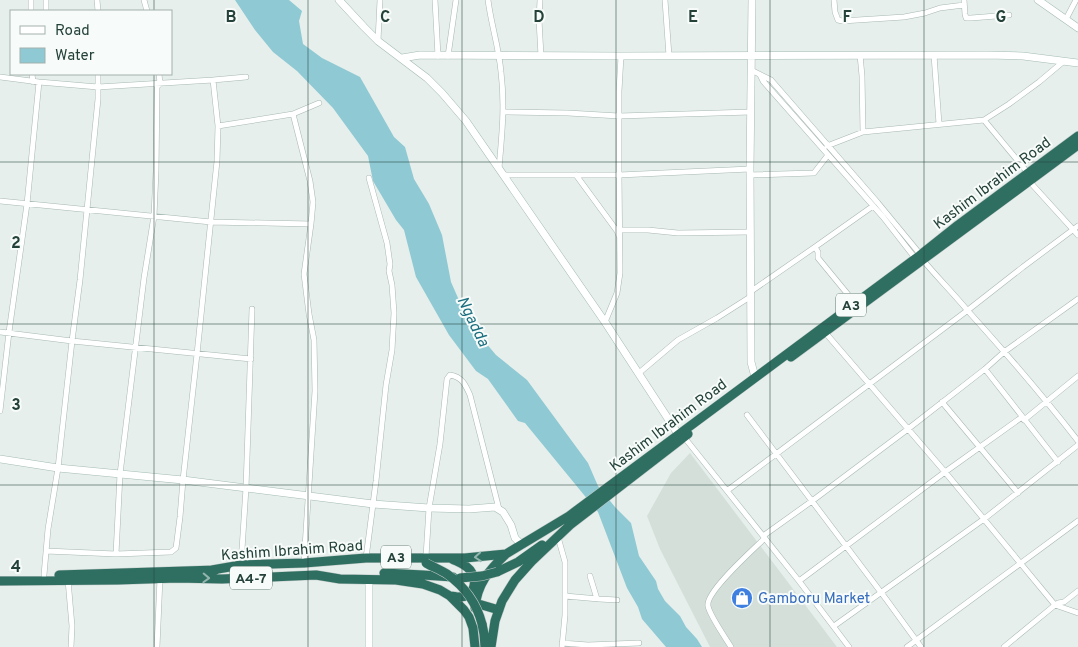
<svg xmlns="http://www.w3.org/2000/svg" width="1078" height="647" font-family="Overpass,sans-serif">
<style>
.built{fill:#d4dfda}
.water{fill:#8ec9d4}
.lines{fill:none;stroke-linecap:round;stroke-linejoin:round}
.street-casing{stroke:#a8b8b2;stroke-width:6}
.secondary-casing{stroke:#a4bbb3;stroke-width:8}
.highway-casing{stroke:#c2cac8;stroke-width:10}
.street{stroke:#fff;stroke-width:5}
.secondary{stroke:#fff;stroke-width:7}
.highway{stroke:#2f6f62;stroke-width:9}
.highway-bridge-casing{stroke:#c2cac8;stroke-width:10;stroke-linecap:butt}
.highway-bridge{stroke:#2f6f62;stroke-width:9}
.oneway{stroke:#93b5ae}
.grid{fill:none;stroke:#24423a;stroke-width:1;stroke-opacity:0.55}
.labels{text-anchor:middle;stroke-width:4;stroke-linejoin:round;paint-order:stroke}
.shield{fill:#f7fbf9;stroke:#637a73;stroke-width:1}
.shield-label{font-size:14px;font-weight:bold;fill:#24423a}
.street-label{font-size:15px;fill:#24423a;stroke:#f7fbf9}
.shop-label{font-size:15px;fill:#366cbe;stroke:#f7fbf9;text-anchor:start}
.water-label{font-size:16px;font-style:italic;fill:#1c6f80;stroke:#f7fbf9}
.grid-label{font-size:16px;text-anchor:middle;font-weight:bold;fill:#24423a;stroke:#f7fbf9;stroke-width:4;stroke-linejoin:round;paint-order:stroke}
</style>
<rect width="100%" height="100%" fill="#e6efeb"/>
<path class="built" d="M690,453l147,194h-127l-50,-98 -13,-33 24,-43z"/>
<path class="water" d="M235,0h54l13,11 -3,10 4,23 19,14 38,19 34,60 11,10 9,32 15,25 13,31 9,47 18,41 27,32 31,25 61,83 10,23 17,21 16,16 8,33 17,25 2,8 7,12 15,15 6,11 11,12 5,8h-36l-24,-28 -4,-12 -11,-19 -29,-76 -73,-89 -7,-2 -30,-42 -12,-8 -27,-36 -33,-58 -12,-47 -8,-10 -23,-39 -5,-25 -35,-48 -36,-37 -24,-19 -18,-22z"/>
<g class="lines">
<g class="street-casing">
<path id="street" d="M31,0v11
M97,0l1,11
M144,0l3,11
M435,0l3,56
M488,0c3,24 11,48 13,72 4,32 1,63 -2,96
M540,0l-1,20 2,36
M665,0l4,56
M834,0l1,12 3,8 4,1 62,-4 21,-4 15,-5 24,-3
M964,0l1,14 1,4h5l38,-3
M46,11v-11
M1066,19l10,-19
M378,41l2,-41
M860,55l2,21 1,56
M934,55l5,69
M448,56l8,-56
M751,70l20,10 107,123 42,51
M32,74l1,8
M760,75l3,6 120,136 32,41
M0,77l39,5 59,5 115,-7 33,-3
M504,112l64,1 51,3 132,-4
M293,114l17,67 3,21 -2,22 -7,50 5,40 5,26 1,51 -11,172
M984,120l44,53
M218,126l75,-12 26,-11
M827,146l36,-14 121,-12 25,-16 30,-22 25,-21
M504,175h115l131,-6
M576,175l41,56 2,5
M750,175l64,-2 14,-18
M1029,181l49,54
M0,201l211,21 100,2
M619,230h29l30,3 72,-1
M815,247l58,-41
M922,259c15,18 31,34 46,52 38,42 75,85 110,130
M750,292l65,-45 3,5v6l37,45
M605,322l12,-29 3,-20 -1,-98v-84l2,-35
M823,330l122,142 110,133 3,-2 6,-1 14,-11
M0,332l72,9 179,18
M985,369l73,93
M639,373l39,-33 39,-22 33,-21
M942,402l76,91
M0,411l9,-79 18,-128 12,-122
M747,415l139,184 35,48
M1024,420l54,-44
M684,437l115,144 50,66
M728,490l240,-180 55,-43 55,-41
M763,536l49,-35 96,-72 77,-60 19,-17 74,-53
M558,537l7,25v53l-3,32
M46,551l70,3 55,-2 5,-4 4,-31 3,-37 14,-126 20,-193 1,-35 -5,-46
M116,554l4,-80 24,-196 10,-62 2,-45 1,-84 3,-4 -1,-9
M426,557l3,-49 11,-64 7,-65 3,-4c12,2 15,9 20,20l29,114
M366,558l10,-77 10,-96 6,-35 2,-37 -2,-28 -3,-14 1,-7 -3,-21 -18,-65
M241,565l5,-77 6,-179
M44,575l4,-46 10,-61 14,-127 8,-61 18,-181v-25
M590,576l7,23
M68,580l4,46 -1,21
M799,581l146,-109 77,-55
M565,596l34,3 18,1
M834,626l150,-107 94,-74
M562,643l26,2 51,-2
M157,647l3,-69
M731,647c-6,-10 -21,-31 -23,-41 -3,-14 46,-57 57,-68
M907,647l171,-126
M1004,647l51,-42 23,8"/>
</g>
<g class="secondary-casing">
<path id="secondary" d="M339,0l25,27 14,14 49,37 15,15 24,28 139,201 73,112
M752,0l-2,169 1,193 4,15
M1038,0l40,28
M402,58l18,-3 201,1 366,-1 36,1 55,7
M0,459l58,9 125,12 190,24 56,4 40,1 26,-2 8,5 8,13 4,13 7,7
M369,647v-68"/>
</g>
<g class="highway-casing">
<path id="highway" d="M791,357l287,-212
M212,570l29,-5 63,-2 62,-5h99l41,-4 63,-38 350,-260 39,-31 120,-89
M497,572l21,-10 24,-17
M384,573l39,2 30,2
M59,575l157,-5
M0,581l118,-1 59,-2 45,1 94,-4 24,4 56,1 27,4 17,6 10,6 14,14 5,7 4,11 2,19
M451,596c2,0 5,1 8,1 16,0 19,-16 11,-27 -5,-6 -12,-8 -18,-11
M475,603l24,7
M475,608c2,-24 14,-38 31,-54
M482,624l2,10 1,13
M491,647l4,-26 7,-20 13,-21 17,-19 38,-36 118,-91"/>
</g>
<use href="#street" class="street"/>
<use href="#secondary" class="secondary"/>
<use href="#highway" class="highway"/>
<g class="highway-bridge-casing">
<path id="highway-bridge" d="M426,563c7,4 15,7 21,11 17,12 30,30 35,50
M460,578l22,-2 15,-4"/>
</g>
<use href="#highway-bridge" class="highway-bridge"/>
</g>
<defs><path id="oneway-chevron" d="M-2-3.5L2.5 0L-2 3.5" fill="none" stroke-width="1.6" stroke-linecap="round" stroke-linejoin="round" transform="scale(1.25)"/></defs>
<g class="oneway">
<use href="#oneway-chevron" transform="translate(478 557) rotate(176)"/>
<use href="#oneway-chevron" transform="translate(206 578) rotate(2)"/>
</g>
<path class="grid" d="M154,0v11M308,0v647M462,0v647M616,0v647M770,0v647M924,0v647M154,74v573M0,162h1078M0,324h1078M0,485h1078"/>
<defs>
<g id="shop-disc" transform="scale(1.125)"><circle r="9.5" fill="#3f7fe0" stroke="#f7fbf9"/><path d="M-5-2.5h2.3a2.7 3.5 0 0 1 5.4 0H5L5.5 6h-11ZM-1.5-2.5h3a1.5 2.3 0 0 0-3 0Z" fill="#fff"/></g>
</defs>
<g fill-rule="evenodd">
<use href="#shop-disc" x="742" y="598"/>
</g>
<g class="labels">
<g class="shield">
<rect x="836" y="293.5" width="30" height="23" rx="4"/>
<rect x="381" y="545.5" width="30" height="23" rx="4"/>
<rect x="230" y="566.5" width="42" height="23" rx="4"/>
</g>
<g class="shield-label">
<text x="851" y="310">A3</text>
<text x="396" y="562">A3</text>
<text x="251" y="583">A4-7</text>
</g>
<g class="street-label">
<text transform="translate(992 183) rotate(-37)" y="5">Kashim Ibrahim Road</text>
<text transform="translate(668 425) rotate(-37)" y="5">Kashim Ibrahim Road</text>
<text transform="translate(292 550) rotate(-4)" y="5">Kashim Ibrahim Road</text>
</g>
<g class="shop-label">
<text x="758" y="603">Gamboru Market</text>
</g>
<g class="water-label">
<text transform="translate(474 321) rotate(64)" y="6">Ngadda</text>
</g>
</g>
<g class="grid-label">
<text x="231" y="22">B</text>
<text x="385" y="22">C</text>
<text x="539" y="22">D</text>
<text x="693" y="22">E</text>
<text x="847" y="22">F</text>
<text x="1001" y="22">G</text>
<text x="16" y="248">2</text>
<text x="16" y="410">3</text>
<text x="16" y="572">4</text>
</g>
<rect x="10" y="10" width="162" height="65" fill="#f7fbf9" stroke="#a3b1ad"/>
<rect x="20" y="26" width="25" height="8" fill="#ffffff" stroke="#a3b1ad"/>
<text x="55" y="35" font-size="15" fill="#24423a">Road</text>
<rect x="20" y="48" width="25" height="15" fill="#8ec9d4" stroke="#a3b1ad"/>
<text x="55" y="60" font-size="15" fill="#24423a">Water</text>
</svg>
